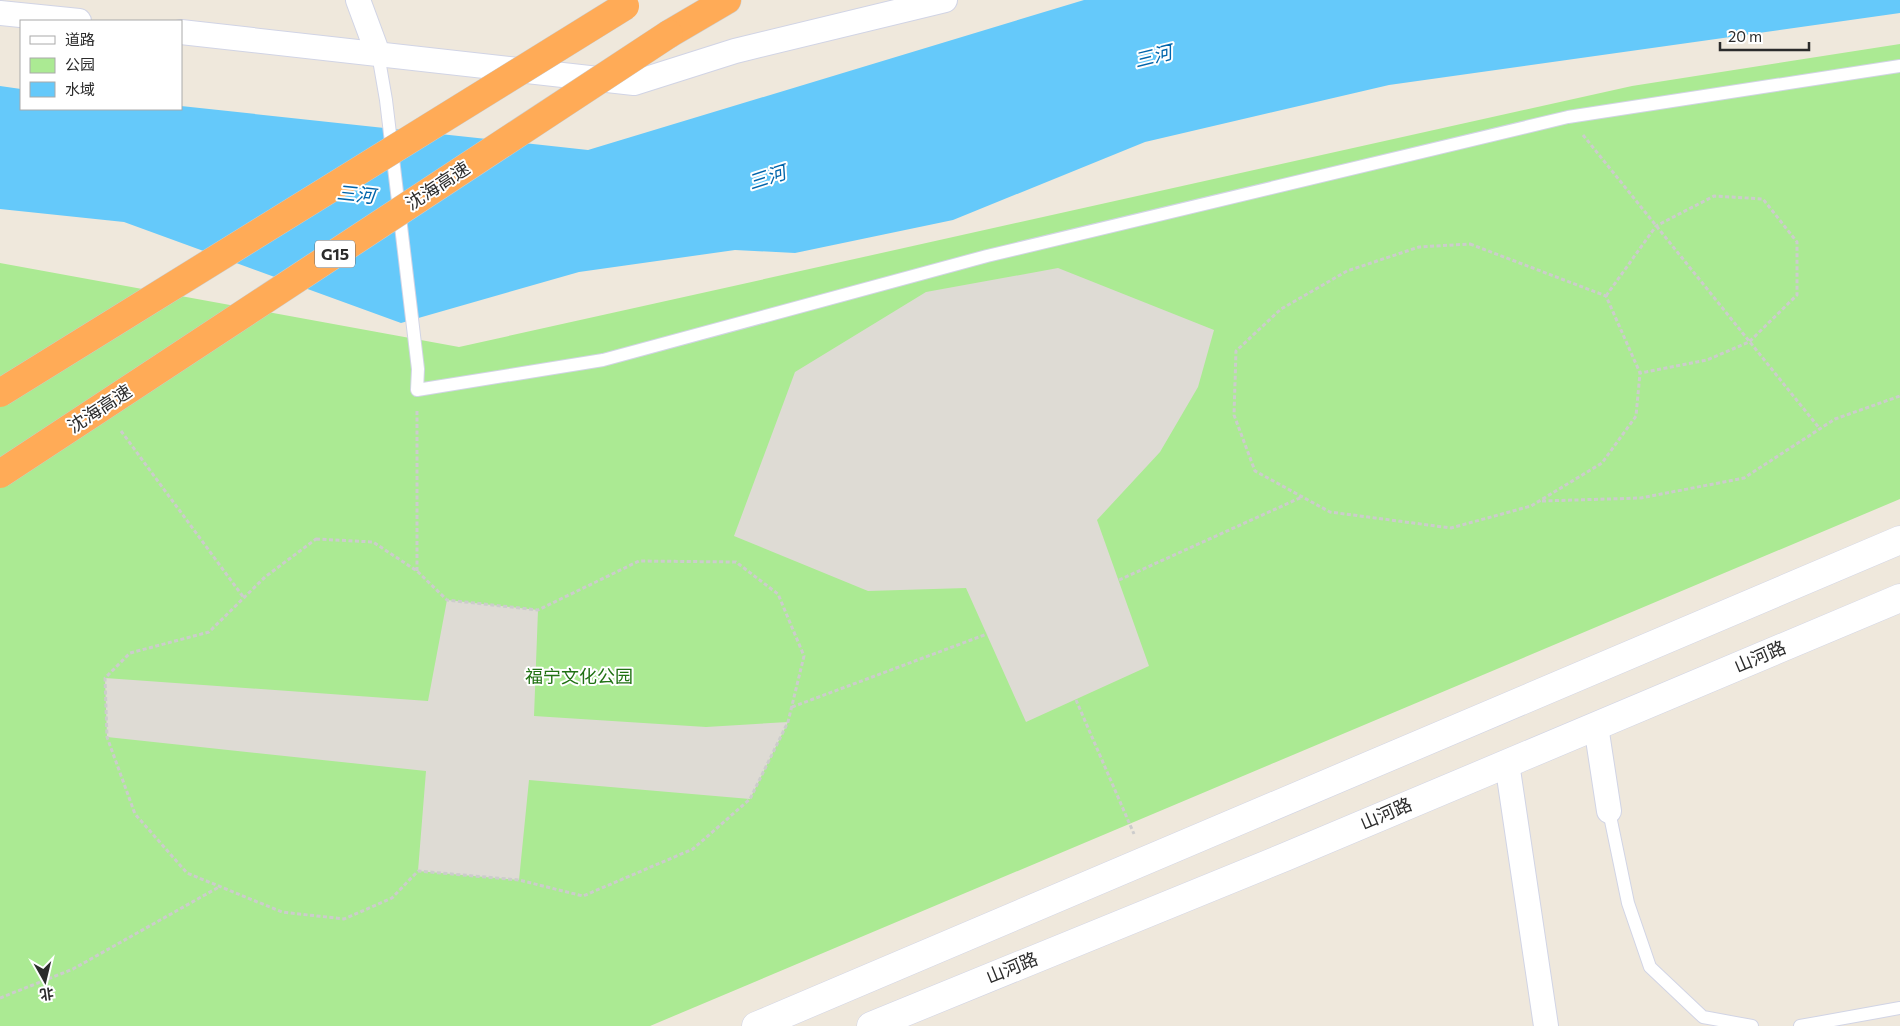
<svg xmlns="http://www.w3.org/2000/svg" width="1900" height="1026" font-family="Commissioner,'Noto Sans SC',sans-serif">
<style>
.green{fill:#abea93}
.plaza{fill:#dedbd4}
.water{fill:#65c9fa}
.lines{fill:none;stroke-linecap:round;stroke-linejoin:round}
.lane-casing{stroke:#d1d4e5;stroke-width:14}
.street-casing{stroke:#d1d4e5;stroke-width:26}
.secondary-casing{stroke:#d1d4e5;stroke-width:29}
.highway-casing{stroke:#ccc;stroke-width:29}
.path{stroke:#ccc;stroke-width:3;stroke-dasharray:4 2.5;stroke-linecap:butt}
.lane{stroke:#fff;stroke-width:12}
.street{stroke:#fff;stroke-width:24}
.secondary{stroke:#fff;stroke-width:28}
.highway{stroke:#ffab57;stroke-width:28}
.highway-bridge-casing{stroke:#ccc;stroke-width:29;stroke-linecap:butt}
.highway-bridge{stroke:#ffab57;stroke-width:28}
.labels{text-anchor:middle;stroke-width:4;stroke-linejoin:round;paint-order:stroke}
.shield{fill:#fff;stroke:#6b6b6b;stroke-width:1}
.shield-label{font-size:16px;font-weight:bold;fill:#2b2b2b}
.street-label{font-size:18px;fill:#2b2b2b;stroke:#fff}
.park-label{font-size:18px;fill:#207113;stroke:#fff}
.water-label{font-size:19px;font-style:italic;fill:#0065ab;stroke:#fff}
</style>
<rect width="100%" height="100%" fill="#efe8dc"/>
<path class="green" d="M1900,44v455l-1250,527h-650v-763l459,84 1173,-261z"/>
<path class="plaza" d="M1058,268l156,62 -16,57 -38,65 -63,68 52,146 -123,56 -60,-134 -98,3 -134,-55 61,-164 131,-80z
M447,600l91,10 -4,106 172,11 82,-5 -38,77 -221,-19 -10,100 -101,-9 8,-100 -319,-34 -2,-59 323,23z"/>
<path class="water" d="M1084,0h816v13l-511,72 -244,57 -192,78 -158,33 -60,-3 -156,22 -178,51 -277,-101 -124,-13v-123l21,3v20h160v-3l407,44z"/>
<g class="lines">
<g class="lane-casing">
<path id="lane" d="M378,54l8,46 32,269 -1,21 186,-30 384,-104 581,-139 332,-51
M1609,811l19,92 22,64 53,50 49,9
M1800,1026l100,-18"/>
</g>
<g class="street-casing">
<path id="street" d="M358,0l20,54
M0,13l79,8
M181,32l453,51 101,-32 210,-51
M1596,726l13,85
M1507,763l39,263"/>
</g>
<g class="secondary-casing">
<path id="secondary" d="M756,1026l1144,-486
M871,1026l414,-169 615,-259"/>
</g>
<g class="highway-casing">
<path id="highway" d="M669,34l58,-34"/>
</g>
<path class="path" d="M1583,135l237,294
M1470,244l136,52 34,77 -4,43 -34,47 -71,43 -80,22 -121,-16 -75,-41 -21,-56 2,-64 45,-42 66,-38 72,-24z
M1606,296l50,-70 58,-30 49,3 34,43v53l-48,47 -42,18 -67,13
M121,431l123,167
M1542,501l99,-3 103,-20 91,-59 65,-23
M316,539l57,3 44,29 30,29 91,10 101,-49 97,1 42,32 26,62 -16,66 -38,77 -57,50 -110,47 -64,-16 -101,-9 -26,27 -48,21 -62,-7 -95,-39 -52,-59 -28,-77 -2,-59 25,-25 79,-21 56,-55z
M417,571v-161
M1119,580l183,-83
M1076,700l58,134
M792,707l195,-73
M0,998l73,-29 146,-82"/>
<use href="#lane" class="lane"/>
<use href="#street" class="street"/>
<use href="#secondary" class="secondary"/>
<use href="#highway" class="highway"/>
<g class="highway-bridge-casing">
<path id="highway-bridge" d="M0,393l625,-387
M0,474l669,-440"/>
</g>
<use href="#highway-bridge" class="highway-bridge"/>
</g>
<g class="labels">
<rect class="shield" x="315" y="240.5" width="40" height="27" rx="4"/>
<g class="shield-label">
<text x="335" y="260">G15</text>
</g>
<g class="street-label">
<text transform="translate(438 186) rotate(-33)" y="6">沈海高速</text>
<text transform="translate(100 409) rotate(-33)" y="6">沈海高速</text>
<text transform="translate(1760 657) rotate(-23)" y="6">山河路</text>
<text transform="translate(1386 814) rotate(-23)" y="6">山河路</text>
<text transform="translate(1012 968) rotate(-22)" y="6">山河路</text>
</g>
<g class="park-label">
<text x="579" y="683">福宁文化公园</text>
</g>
<g class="water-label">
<text transform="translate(1153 56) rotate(-14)" y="7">三河</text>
<text transform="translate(767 177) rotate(-18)" y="7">三河</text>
<text transform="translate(356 194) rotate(6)" y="7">三河</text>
</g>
</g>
<rect x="20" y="20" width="162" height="90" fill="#ffffff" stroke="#aaaaaa"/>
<rect x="30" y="36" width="25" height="8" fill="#ffffff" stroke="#aaaaaa"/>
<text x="65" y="45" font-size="15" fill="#2b2b2b">道路</text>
<rect x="30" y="58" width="25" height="15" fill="#abea93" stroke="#aaaaaa"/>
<text x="65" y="70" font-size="15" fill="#2b2b2b">公园</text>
<rect x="30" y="82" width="25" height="15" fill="#65c9fa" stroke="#aaaaaa"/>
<text x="65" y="95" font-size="15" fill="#2b2b2b">水域</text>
<g transform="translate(45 981) rotate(172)" stroke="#ffffff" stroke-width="4" paint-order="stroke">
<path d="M0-4L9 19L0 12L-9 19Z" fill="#2b2b2b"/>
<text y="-8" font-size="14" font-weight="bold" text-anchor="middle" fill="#2b2b2b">北</text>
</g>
<path d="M1720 42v8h89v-8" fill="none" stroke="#2b2b2b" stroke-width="2.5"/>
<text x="1728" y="42" font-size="15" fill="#2b2b2b" stroke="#ffffff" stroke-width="4" paint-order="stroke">20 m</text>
</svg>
